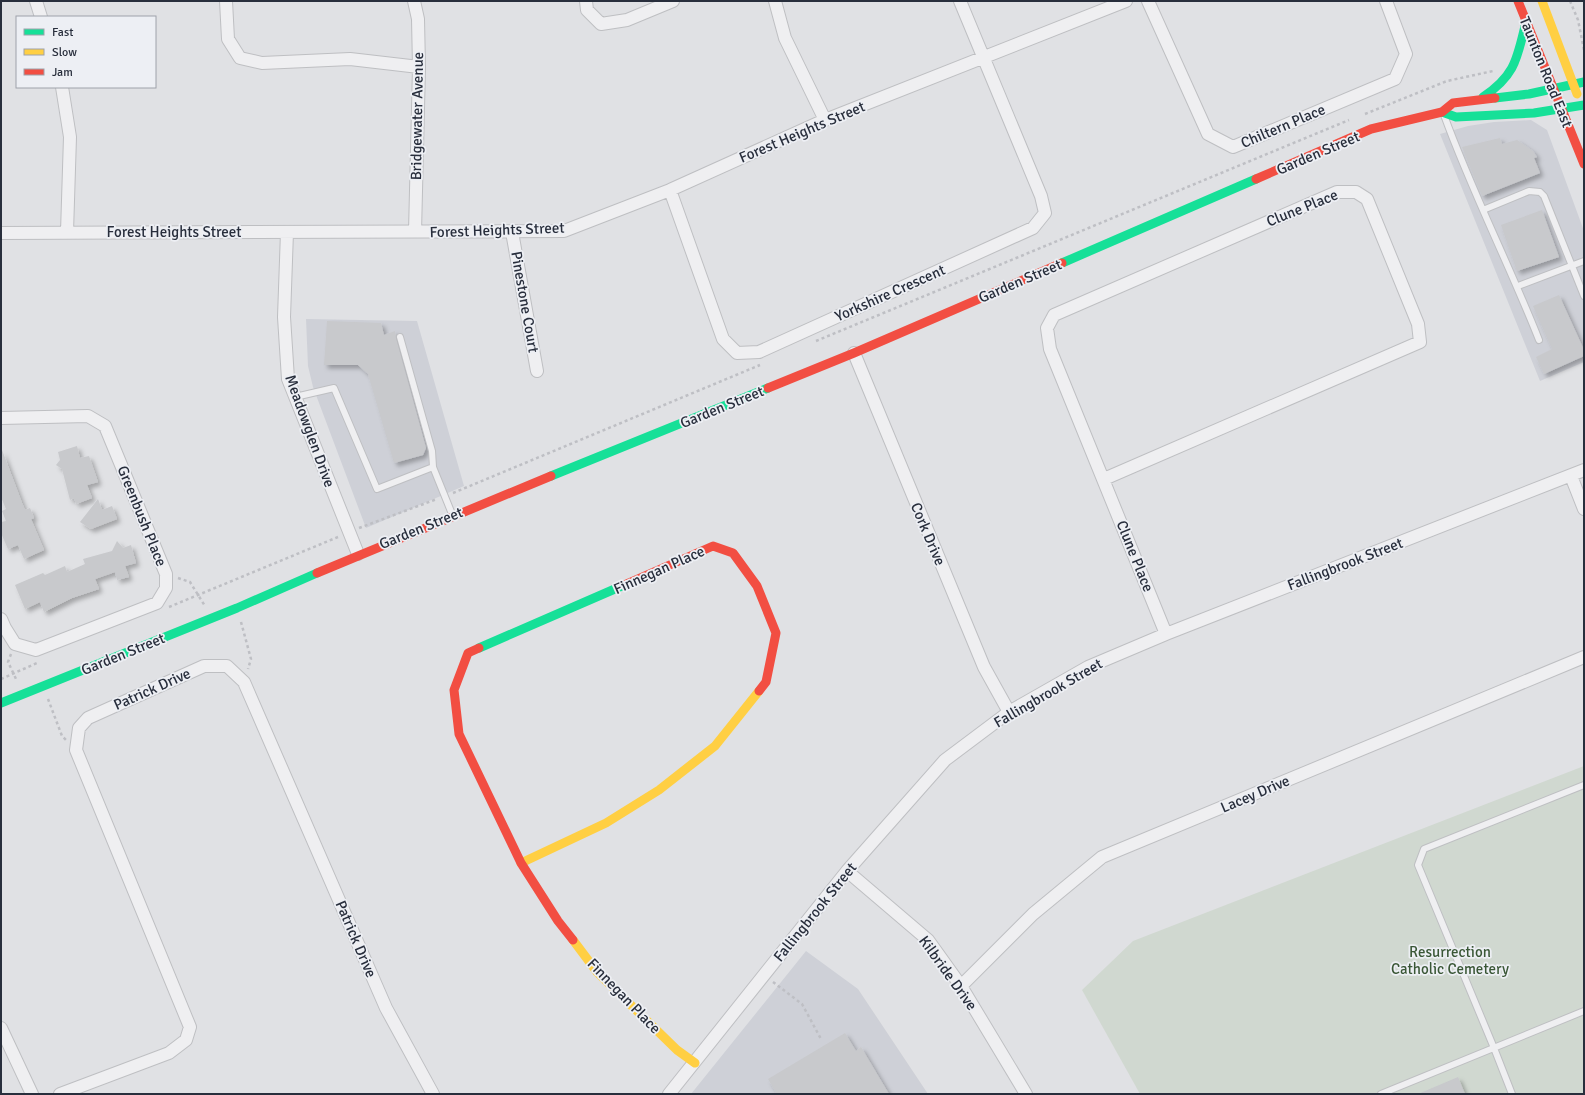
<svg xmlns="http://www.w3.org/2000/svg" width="1585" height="1095" font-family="Signika,sans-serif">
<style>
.built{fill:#ced0d7}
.green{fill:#d0d8d0}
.building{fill:#c8c9cc;filter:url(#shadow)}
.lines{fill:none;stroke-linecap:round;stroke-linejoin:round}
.lane-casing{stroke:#bebfc2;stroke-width:8}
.street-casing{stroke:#bebfc2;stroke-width:14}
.path{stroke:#bebfc4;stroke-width:2.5;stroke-dasharray:3 3;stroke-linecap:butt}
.lane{stroke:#efeff1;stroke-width:6}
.street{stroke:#efeff1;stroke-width:12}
.fast{stroke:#16e098;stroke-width:9}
.slow{stroke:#ffcf43;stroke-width:9}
.jam{stroke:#f24e42;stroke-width:9}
.labels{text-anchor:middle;stroke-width:3.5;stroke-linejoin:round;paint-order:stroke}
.street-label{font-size:15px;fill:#282e3c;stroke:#edeff4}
.park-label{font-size:15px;fill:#3a5736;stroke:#edeff4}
</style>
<defs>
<filter id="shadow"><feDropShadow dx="3.5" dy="3.5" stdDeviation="2" flood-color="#0004"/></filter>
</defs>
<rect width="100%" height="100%" fill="#e0e1e4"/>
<path class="built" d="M1531,120l16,10 37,101v131l-44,19 -100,-247 28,-8 26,-4z
M306,319l111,2 47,165 -98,42 -53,-141 -5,-21z
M806,951l52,38 70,105h-237z"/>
<path class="green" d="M1584,766v328h-444l-58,-104 51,-49z"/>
<path class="building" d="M1500,138l2,6 15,-4 16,11 4,6 -3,1 6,15 -58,23 -20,-49z
M1542,210l17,47 -42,14 -16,-46z
M1559,295l25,55v6l-40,18 -8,-17 16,-8 -19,-43z
M327,321l54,2 3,12 11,-4 1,7 30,110 -3,7 -29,8 -26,-89 -10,-9h-34z
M77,446l3,12 9,-2 9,26 -11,3 5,13 -16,6 -2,-6 -4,2 -8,-31 -6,-4 4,-5 -2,-8z
M2,450l20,53 3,7 5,-2 4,10 -3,1 13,31 -20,9 -6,-14 -10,4 -7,-16v-11l5,-1 -4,-10 4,-2 -5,-12z
M98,499l4,11 10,-4 5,13 -26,10 -11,-7z
M117,541l6,7 8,-3 5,18 -11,3 4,11 -12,3 -2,-8 -20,7 4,10 -27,9 -28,14 -4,-10 -15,7 -10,-24 28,-12 2,2 20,-9 2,6 18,-8 -2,-5 29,-8z
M845,1033l11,18 5,-4 28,47h-112l-9,-15z
M1458,1077l7,17h-47z"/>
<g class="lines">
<g class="lane-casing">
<path id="lane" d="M1444,115c28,77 65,149 95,225
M1483,210l46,-19 11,1 4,4 40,100
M1518,286l66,-25
M400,337l32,114 1,16
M295,397l39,-9 43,101 56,-22 19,47
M1381,1094l203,-83
M1512,1094l-18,-46 -76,-183 6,-16 160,-64"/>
</g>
<g class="street-casing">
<path id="street" d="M36,1l5,16
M226,1l2,38 12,19 22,5 88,-4 69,8
M414,1l4,18 1,48 -4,165
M586,1l1,9 14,14 26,-4 46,-19
M775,1l10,37 40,82
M1148,1l60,133 25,13 162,-68 11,-25 -20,-53
M62,87l8,50 -3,95
M670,190l53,149 14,14 22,-1 274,-124 12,-15 -4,-17 -81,-195
M287,232l-3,85 4,62 70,175
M512,232l25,139
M1,233l563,-2 106,-41 155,-70 301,-119
M854,353l130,314 25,45
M1,418l87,-2 17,10 61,148v14l-9,15 -121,47 -21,-6 -10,-16 -4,-9
M1571,476l13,33
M1104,479l316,-137 -2,-18 -51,-125 -11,-7h-19l-283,123 -7,13 3,21 116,285
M847,871l81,69 33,46 65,108
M961,986l72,-72 69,-57 482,-200
M1,1028l31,66
M60,1094l109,-41 17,-13 4,-13 -114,-277 3,-22 9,-10 116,-52h23l17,16 142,326 47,86
M669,1094l178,-223 98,-111 64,-48 79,-45 78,-33 418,-164"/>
</g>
<path class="path" d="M1570,1l8,19 6,30
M1365,114l82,-33 46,-10
M816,341l533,-221
M453,493l307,-128
M359,528l78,-29
M178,578l12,4 15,24
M169,607l169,-70
M241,622l10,37 -3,10
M11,654l-3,8 9,19
M1,679l36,-16
M48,699l14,37 4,4
M773,982l29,22 19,35"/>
<use href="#lane" class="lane"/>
<use href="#street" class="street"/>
<path class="fast" d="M1483,97c33,-22 34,-39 43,-75
M1495,98l34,-4 55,-12
M1442,112l14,5 78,-4 50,-8
M1062,263l194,-84
M551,476l217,-88
M479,648l145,-63
M1,703l236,-95 80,-35"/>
<path class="slow" d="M1542,1l35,93
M521,863l85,-40 53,-33 56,-44 44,-55
M573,940l24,32 80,78 18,13"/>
<path class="jam" d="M1518,1l66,163
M1256,179l115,-50 71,-17 11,-9 42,-5
M768,388l86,-35 208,-90
M317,573l234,-97
M624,585l89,-39 20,7 24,33 19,47 -10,49 -7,9
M479,648l-11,5 -14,37 5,44 62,129 37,58 15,19"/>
</g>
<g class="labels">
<g class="street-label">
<text transform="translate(1546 72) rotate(68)" y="5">Taunton Road East</text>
<text transform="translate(417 116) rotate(-89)" y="5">Bridgewater Avenue</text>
<text transform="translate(1283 126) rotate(-23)" y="5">Chiltern Place</text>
<text transform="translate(802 132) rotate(-23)" y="5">Forest Heights Street</text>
<text transform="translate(1318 153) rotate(-23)" y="5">Garden Street</text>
<text transform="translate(1302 208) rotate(-22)" y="5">Clune Place</text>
<text transform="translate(497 230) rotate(-2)" y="5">Forest Heights Street</text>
<text x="174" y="237">Forest Heights Street</text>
<text transform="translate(1020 281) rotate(-23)" y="5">Garden Street</text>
<text transform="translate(890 293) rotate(-24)" y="5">Yorkshire Crescent</text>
<text transform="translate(525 302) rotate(80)" y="5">Pinestone Court</text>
<text transform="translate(722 407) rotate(-22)" y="5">Garden Street</text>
<text transform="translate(310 431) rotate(70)" y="5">Meadowglen Drive</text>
<text transform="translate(142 516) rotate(68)" y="5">Greenbush Place</text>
<text transform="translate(421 528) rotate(-22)" y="5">Garden Street</text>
<text transform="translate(928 534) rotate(67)" y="5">Cork Drive</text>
<text transform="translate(1135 556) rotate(68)" y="5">Clune Place</text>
<text transform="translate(1345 564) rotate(-21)" y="5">Fallingbrook Street</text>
<text transform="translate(659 570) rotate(-24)" y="5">Finnegan Place</text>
<text transform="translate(123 654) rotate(-22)" y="5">Garden Street</text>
<text transform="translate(152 689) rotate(-24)" y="5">Patrick Drive</text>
<text transform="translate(1048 693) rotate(-30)" y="5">Fallingbrook Street</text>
<text transform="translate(1255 794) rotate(-23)" y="5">Lacey Drive</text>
<text transform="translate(815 912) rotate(-51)" y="5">Fallingbrook Street</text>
<text transform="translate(356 939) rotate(67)" y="5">Patrick Drive</text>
<text transform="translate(948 973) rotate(54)" y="5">Kilbride Drive</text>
<text transform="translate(624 996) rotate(46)" y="5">Finnegan Place</text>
</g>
<g class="park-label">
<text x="1450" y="957">Resurrection<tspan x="1450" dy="17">Catholic Cemetery</tspan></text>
</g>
</g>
<rect width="1585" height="1095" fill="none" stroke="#282e3c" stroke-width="4"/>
<rect x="16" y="16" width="140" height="72" fill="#edeff4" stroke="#9ea2aa"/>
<rect x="24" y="29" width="20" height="6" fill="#16e098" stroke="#9ea2aa"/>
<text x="52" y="36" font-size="12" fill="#282e3c">Fast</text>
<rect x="24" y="49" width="20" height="6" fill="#ffcf43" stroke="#9ea2aa"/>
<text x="52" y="56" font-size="12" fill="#282e3c">Slow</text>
<rect x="24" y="69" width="20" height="6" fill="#f24e42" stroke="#9ea2aa"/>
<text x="52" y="76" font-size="12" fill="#282e3c">Jam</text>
</svg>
